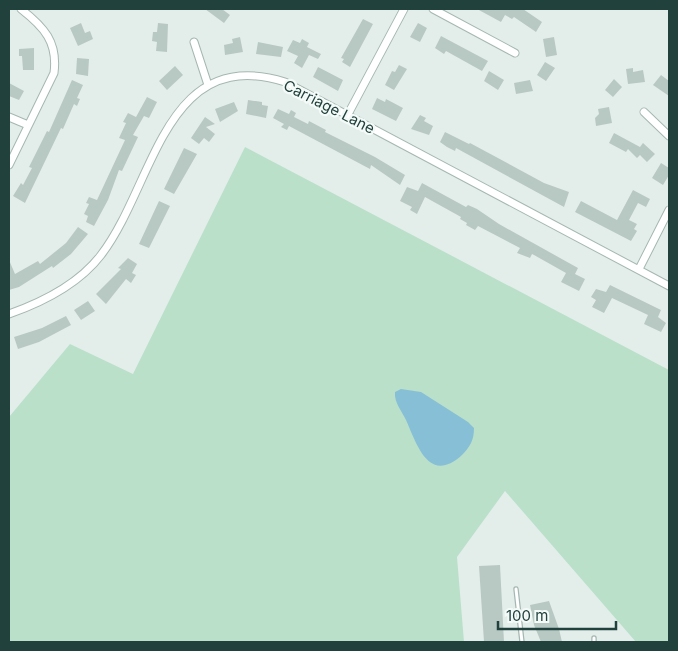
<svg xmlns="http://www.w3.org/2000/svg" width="678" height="651" font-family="Inter,sans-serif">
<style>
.green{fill:#bae0ca}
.water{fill:#87bfd6}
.building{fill:#b8c9c4}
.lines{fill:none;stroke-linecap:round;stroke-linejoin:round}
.service-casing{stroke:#a5b7b2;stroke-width:5.5}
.minor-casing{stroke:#a5b7b2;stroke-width:9}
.service{stroke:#fff;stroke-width:3}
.minor{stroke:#fff;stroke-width:7}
.labels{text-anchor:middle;stroke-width:4.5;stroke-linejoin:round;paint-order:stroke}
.street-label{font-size:15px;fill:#21413c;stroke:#f4faf8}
</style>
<rect width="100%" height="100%" fill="#e3eeea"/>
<path class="green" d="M245,147l424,223v272h-33l-131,-151 -48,66 7,85h-455v-225l61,-73 63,30z"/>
<path class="water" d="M401,389l20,3 47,30 6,6c0,12 -4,19 -12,27 -33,30 -45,-10 -56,-35 -4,-9 -12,-17 -11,-28z"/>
<path class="building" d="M205,9h17l8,6 -6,8z
M477,9h46l19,13 -6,10 -22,-15 -2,2 -7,-4 -4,7z
M363,19l10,5 -23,43 -8,-5 2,-3 -3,-1z
M81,23l4,10 5,-2 3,8 -15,7 -8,-18z
M158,23l10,1 -1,28 -11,-1 1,-9 -5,-1 1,-9h4z
M418,23l9,5 -7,14 -10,-5z
M441,36l47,25 -6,10 -36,-20 -2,3 -9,-6z
M240,37l3,15 -18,3 -1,-10 9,-2 -1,-4z
M554,37l3,18 -11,2 -3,-18z
M302,39l7,4 -2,4 14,7 -3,5 -9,-4 -7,13 -8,-5 4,-7 -11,-5 6,-11 7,3z
M258,42l25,5 -2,10 -25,-3z
M34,48v22h-11l-1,-14h-3v-7z
M77,58l12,1 -1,17 -12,-2z
M545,62l10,6 -9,13 -9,-6z
M399,65l8,4 -13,21 -9,-5 7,-14 3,1z
M175,66l8,9 -16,15 -8,-9z
M318,67l25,13 -5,11 -25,-14z
M633,68v4l10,-2 2,12 -17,2 -2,-15z
M489,71l15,9 -6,10 -14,-9z
M661,75l8,6v15l-16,-11z
M614,79l8,8 -9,10 -8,-7z
M72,80l11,5 -6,13 3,1 -3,7 -3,-2 -11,25 -2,-1 -36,75 -12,-7 8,-13 2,2 9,-17 -3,-1 18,-36 2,1z
M530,80l3,11 -17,3 -2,-11z
M9,83l15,8 -5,9 -10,-4z
M147,97l10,5 -8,16 -5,-2 -11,19 5,2 -16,34 -3,-1 -11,30 -14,26 -8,-4 2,-6 -4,-2 5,-10 -3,-1 3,-6 8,3 28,-60 -6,-2 7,-15 -3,-1 5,-9 8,4z
M377,98l8,4 1,-3 17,9 -7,13 -24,-12z
M248,100l14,2v3l6,1 -2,12 -20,-4z
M234,102l4,9 -18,11 -5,-13z
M609,107l3,16 -16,3 -1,-8 4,-4 -1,-5z
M278,109l11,5 2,-4 5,3 -2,4 14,7 1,-3 17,9 -1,2 50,25 30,18 -5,10 -29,-20 -1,4 -81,-43 -2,4 -6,-3 3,-3 -11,-6z
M420,115l6,3 -2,3 9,5 -4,9 -18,-6z
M205,117l10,7 -9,3 9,7 -6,8 -5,-4 -5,6 -8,-6z
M445,132l24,12 1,-1 74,40 25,9 -5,15 -108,-59 -1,3 -8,-4 -7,-5z
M614,133l26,14 3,-4 12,11 -8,8 -7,-7 -3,3 -9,-9 -2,3 -17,-9z
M184,148l13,6 -23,40 -10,-5z
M661,163l8,5v7l-6,10 -11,-7z
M422,183l44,24 2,-2 9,4 22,15 79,44 -3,6 10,5 -6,12 -18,-9 5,-9 -32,-18 -2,-1 -2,4 -13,-5 3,-5 -42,-22 -3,4 -9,-5 1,-2 -7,-4 1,-2 -36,-20 -8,17 -7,-4 2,-3 -12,-6 7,-14 11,4z
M633,190l17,9 -4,8 -8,-4 -9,17 8,4 -3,5 3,2 -6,10 -56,-29 6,-11 36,19z
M159,201l11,5 -21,42 -10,-4z
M78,227l10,7 -17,20 -18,14 -1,-2 -33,21 -10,3v-30l6,14 23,-13 2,3 26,-21z
M128,258l9,6 -5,9 4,2 -5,8 -5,-4 -20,25 -10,-10 25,-25 -3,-1z
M610,285l51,25 -3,7 8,6 -5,9 -17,-8 4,-9 -36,-17 -8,15 -12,-6 4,-7 -5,-3 5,-8 10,3z
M88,301l7,10 -14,9 -7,-10z
M66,316l5,9 -32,17 -21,7 -4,-12 28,-9z
M500,565l4,77h-20l-5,-76z
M549,601l10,28 3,13h-21l-7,-17 -4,-20z"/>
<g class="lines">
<g class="service-casing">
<path id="service" d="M516,589l6,53
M594,638v4"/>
</g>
<g class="minor-casing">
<path id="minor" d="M433,9l82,44
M194,42l14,43
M644,112l25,24
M347,116l57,-107
M9,117l19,8
M9,165l45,-92c4,-31 -10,-46 -33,-64
M639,269l30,-59
M9,314c34,-12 69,-29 92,-59 54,-70 63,-211 184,-173l384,204"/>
</g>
<use href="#service" class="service"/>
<use href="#minor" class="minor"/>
</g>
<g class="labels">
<g class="street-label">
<text transform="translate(329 107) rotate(27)" y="5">Carriage Lane</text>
</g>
</g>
<rect width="678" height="651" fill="none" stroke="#21413c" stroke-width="20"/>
<path d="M498 621v8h118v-8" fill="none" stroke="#21413c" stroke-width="2.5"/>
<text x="506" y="621" font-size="15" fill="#21413c" stroke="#f4faf8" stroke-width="4" paint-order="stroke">100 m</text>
</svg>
